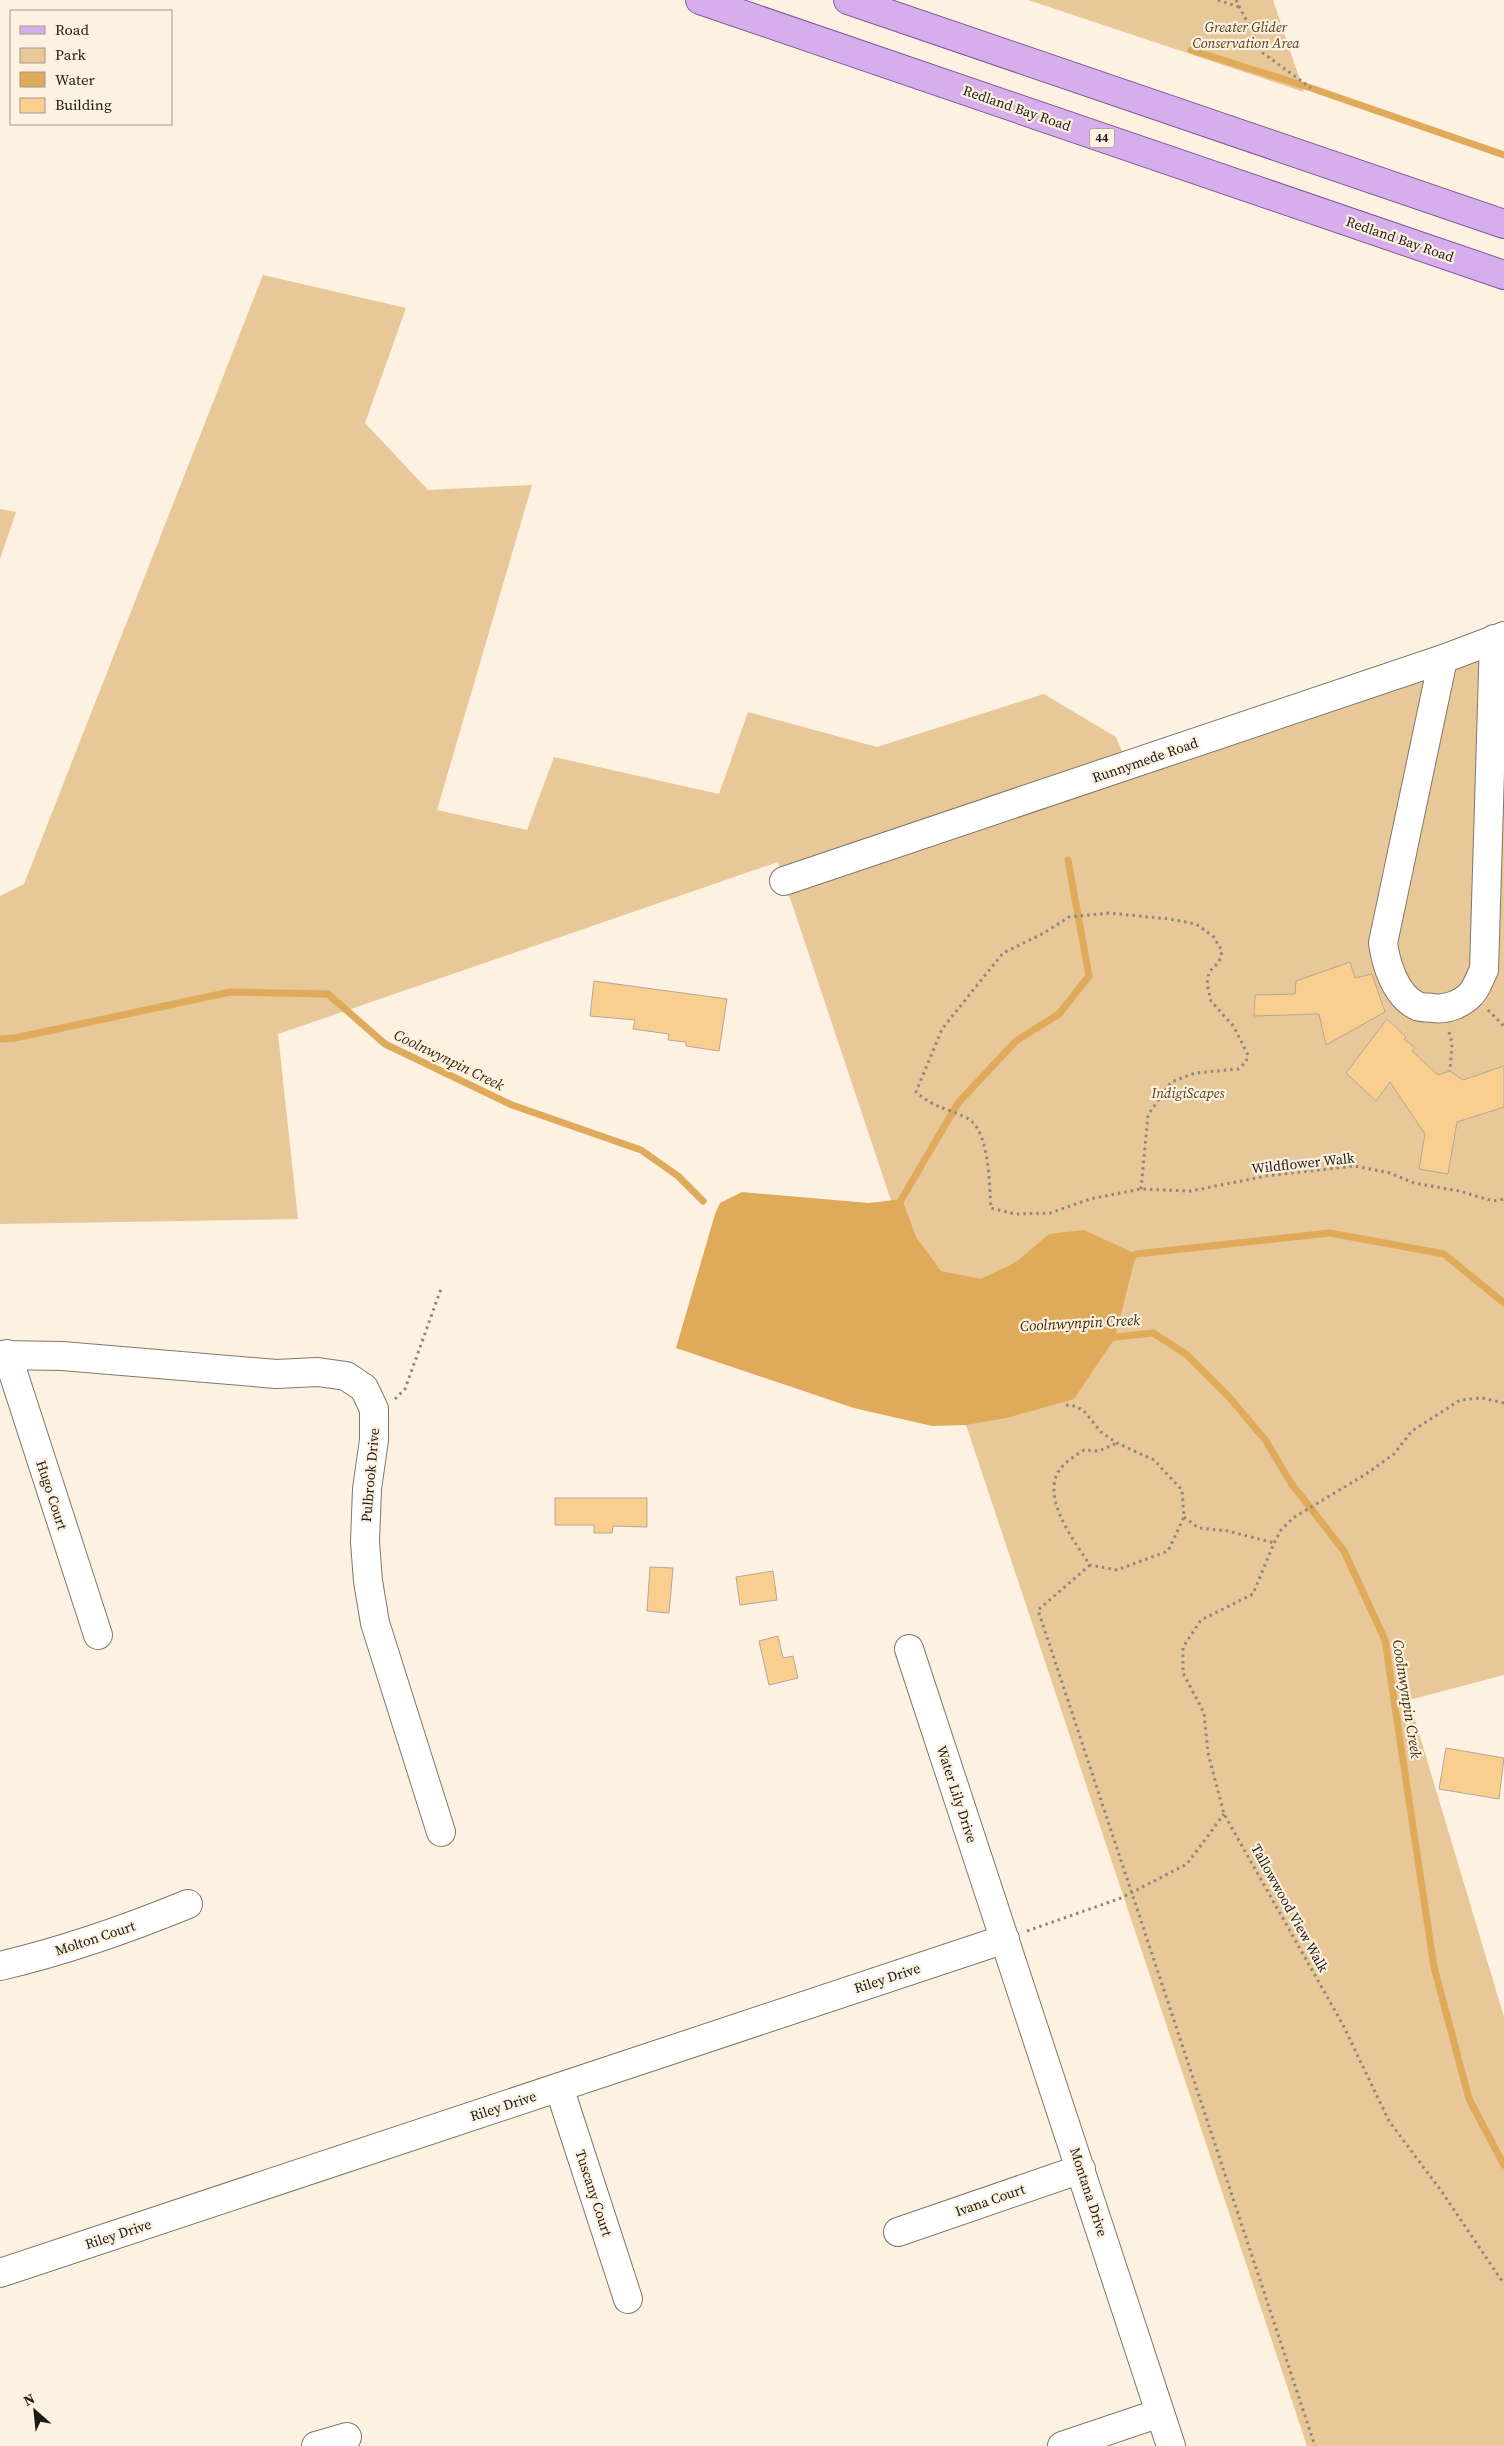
<svg xmlns="http://www.w3.org/2000/svg" width="1504" height="2446" font-family="'Source Serif 4',serif">
<style>
.green{fill:#e8c798}
.water{fill:#dfaa59}
.lines{fill:none;stroke-linecap:round;stroke-linejoin:round}
.stream{stroke:#dfaa59;stroke-width:7}
.building{fill:#f9ce8f;stroke:#b3a899}
.minor-casing{stroke:#817768;stroke-width:30}
.major-casing{stroke:#855798;stroke-width:30}
.path{stroke:#90887d;stroke-width:3;stroke-dasharray:2.5 4;stroke-linecap:butt}
.minor{stroke:#fff;stroke-width:28}
.major{stroke:#d7aeec;stroke-width:28}
.labels{text-anchor:middle;stroke-width:4.5;stroke-linejoin:round;paint-order:stroke}
.shield{fill:#fdf1e1;stroke:#615a52;stroke-width:1}
.shield-label{font-size:12px;font-weight:bold;fill:#1e1a14}
.park-label{font-size:14px;font-style:italic;fill:#553e1c;stroke:#fdf1e1}
.street-label{font-size:14px;fill:#1e1a14;stroke:#fdf1e1}
.water-label{font-size:15px;font-style:italic;fill:#3d2803;stroke:#fdf1e1}
</style>
<rect width="100%" height="100%" fill="#fdf1e1"/>
<path class="green" d="M1028,0h245l31,92z
M263,275l143,33 -41,115 63,67 104,-5 -95,325 90,20 27,-73 165,37 29,-82 129,35 167,-53 72,43 17,41 371,-125v1022l-95,25 95,317v429h-197l-529,-1584 -500,172 20,185 -298,5v-328l24,-12z
M0,509l16,3 -16,47z"/>
<path class="water" d="M742,1192l127,11 33,-4 14,38 25,34 40,8 35,-17 33,-28 35,-4 52,24 -21,84 -41,61 -68,19 -40,7 -34,1 -78,-18 -178,-60 39,-134 5,-11z"/>
<g class="lines">
<path class="stream" d="M1191,50l120,38 193,67
M0,1039l15,-1 215,-46 98,2 57,50 127,61 129,45 37,26 25,25
M897,1207l61,-104 58,-62 43,-27 30,-38 -21,-116
M1129,1260l7,-6 194,-21 114,21 60,49
M1106,1338l47,-5 33,21 43,43 37,44 25,42 53,68 41,89 49,327 35,132 35,66"/>
</g>
<path class="building" d="M1350,962l5,16 17,-4 13,38 -59,33 -7,-31 -65,2 1,-21 40,-1 1,-13z
M594,981l133,18 -8,52 -33,-5v-4l-18,-2 1,-6 -36,-5 2,-9 -45,-4z
M1387,1019l19,18 -2,2 11,9 -3,3 26,24 12,-4 13,9 41,-14v41l-47,15 -9,52 -29,-5 6,-35 -35,-52 -14,19 -30,-28z
M555,1498h92v29l-34,-1 -1,7h-18v-8h-39z
M650,1567l23,1 -4,45 -22,-2z
M773,1571l4,29 -37,5 -4,-28z
M778,1636l5,22 10,-2 5,22 -29,7 -10,-44z
M1446,1748l58,10 -5,41 -60,-10z"/>
<g class="lines">
<g class="minor-casing">
<path id="minor" d="M1443,659l-60,284c3,21 12,52 34,63 4,2 11,1 16,2 13,2 29,-4 38,-14 6,-6 9,-17 13,-24l10,-331
M784,881l659,-222 61,-23
M7,1354l91,281
M0,1355l62,1 214,18 42,-2 28,4 18,12 10,21v31l-7,49 -2,53 3,39 7,42 66,209
M909,1649l262,797
M0,1966c64,-15 127,-37 188,-62
M559,2087l69,212
M898,2232l183,-63
M0,2273l1005,-334
M316,2446l31,-9
M1062,2446l98,-33"/>
</g>
<g class="major-casing">
<path id="major" d="M700,0l804,275
M848,0l656,224"/>
</g>
<path class="path" d="M1218,0l21,7
M1236,0l27,53 48,35
M1488,1010l16,16
M1449,1032l3,11 -2,28
M1141,1189l7,-74 23,-33 24,-9 43,-4 8,-7 2,-7 -14,-28 -23,-26 -4,-17 2,-12 10,-10 3,-11 -8,-14 -18,-13 -27,-5 -60,-6 -40,4 -25,16 -41,20 -61,76 -26,63c19,16 30,16 51,26 23,12 22,67 24,90l24,6 35,-1 40,-14 51,-10 50,2 75,-15 88,-10 36,7 24,10 45,8 34,10 11,-2
M395,1399l10,-10 37,-103
M1504,1403l-22,-5 -22,2 -48,31 -18,23 -28,20 -73,44 -12,12 -7,13 -21,51 -52,26 -18,27v26l21,40 4,40 16,61 119,211 46,96 53,71 62,92
M1066,1405l9,1 9,5 17,21 16,11 37,17 28,30 2,27 -16,34 -51,19 -27,-5c-14,-21 -42,-58 -35,-85 3,-14 18,-23 29,-30l15,1 18,-8
M1184,1517l15,11 29,3 46,12
M1090,1565l-52,45 277,836
M1027,1931l94,-33 66,-34 37,-50"/>
<use href="#minor" class="minor"/>
<use href="#major" class="major"/>
</g>
<g class="labels">
<rect class="shield" x="1089.5" y="128.5" width="25" height="19" rx="4"/>
<g class="shield-label">
<text x="1102" y="142">44</text>
</g>
<g class="park-label">
<text x="1246" y="32">Greater Glider<tspan x="1246" dy="16">Conservation Area</tspan></text>
<text x="1188" y="1098">IndigiScapes</text>
</g>
<g class="street-label">
<text transform="translate(1017 108) rotate(19)" y="5">Redland Bay Road</text>
<text transform="translate(1400 239) rotate(19)" y="5">Redland Bay Road</text>
<text transform="translate(1145 760) rotate(-19)" y="5">Runnymede Road</text>
<text transform="translate(1303 1163) rotate(-6)" y="5">Wildflower Walk</text>
<text transform="translate(370 1475) rotate(-85)" y="5">Pulbrook Drive</text>
<text transform="translate(52 1495) rotate(72)" y="5">Hugo Court</text>
<text transform="translate(957 1794) rotate(72)" y="5">Water Lily Drive</text>
<text transform="translate(1290 1908) rotate(61)" y="5">Tallowwood View Walk</text>
<text transform="translate(95 1938) rotate(-18)" y="5">Molton Court</text>
<text transform="translate(887 1978) rotate(-18)" y="5">Riley Drive</text>
<text transform="translate(503 2106) rotate(-18)" y="5">Riley Drive</text>
<text transform="translate(1089 2192) rotate(72)" y="5">Montana Drive</text>
<text transform="translate(594 2193) rotate(72)" y="5">Tuscany Court</text>
<text transform="translate(990 2200) rotate(-19)" y="5">Ivana Court</text>
<text transform="translate(118 2234) rotate(-18)" y="5">Riley Drive</text>
</g>
<g class="water-label">
<text transform="translate(449 1060) rotate(26)" y="5">Coolnwynpin Creek</text>
<text transform="translate(1080 1323) rotate(-3)" y="5">Coolnwynpin Creek</text>
<text transform="translate(1407 1699) rotate(81)" y="5">Coolnwynpin Creek</text>
</g>
</g>
<rect x="10" y="10" width="162" height="115" fill="#fdf1e1" stroke="#a49b8f"/>
<rect x="20" y="26" width="25" height="8" fill="#d7aeec" stroke="#a49b8f"/>
<text x="55" y="35" font-size="15" fill="#1e1a14">Road</text>
<rect x="20" y="48" width="25" height="15" fill="#e8c798" stroke="#a49b8f"/>
<text x="55" y="60" font-size="15" fill="#1e1a14">Park</text>
<rect x="20" y="72" width="25" height="15" fill="#dfaa59" stroke="#a49b8f"/>
<text x="55" y="85" font-size="15" fill="#1e1a14">Water</text>
<rect x="20" y="98" width="25" height="15" fill="#f9ce8f" stroke="#a49b8f"/>
<text x="55" y="110" font-size="15" fill="#1e1a14">Building</text>
<g transform="translate(35 2411) rotate(333)" stroke="#fdf1e1" stroke-width="4" paint-order="stroke">
<path d="M0-4L9 19L0 12L-9 19Z" fill="#1e1a14"/>
<text y="-8" font-size="14" font-weight="bold" text-anchor="middle" fill="#1e1a14">N</text>
</g>
</svg>
